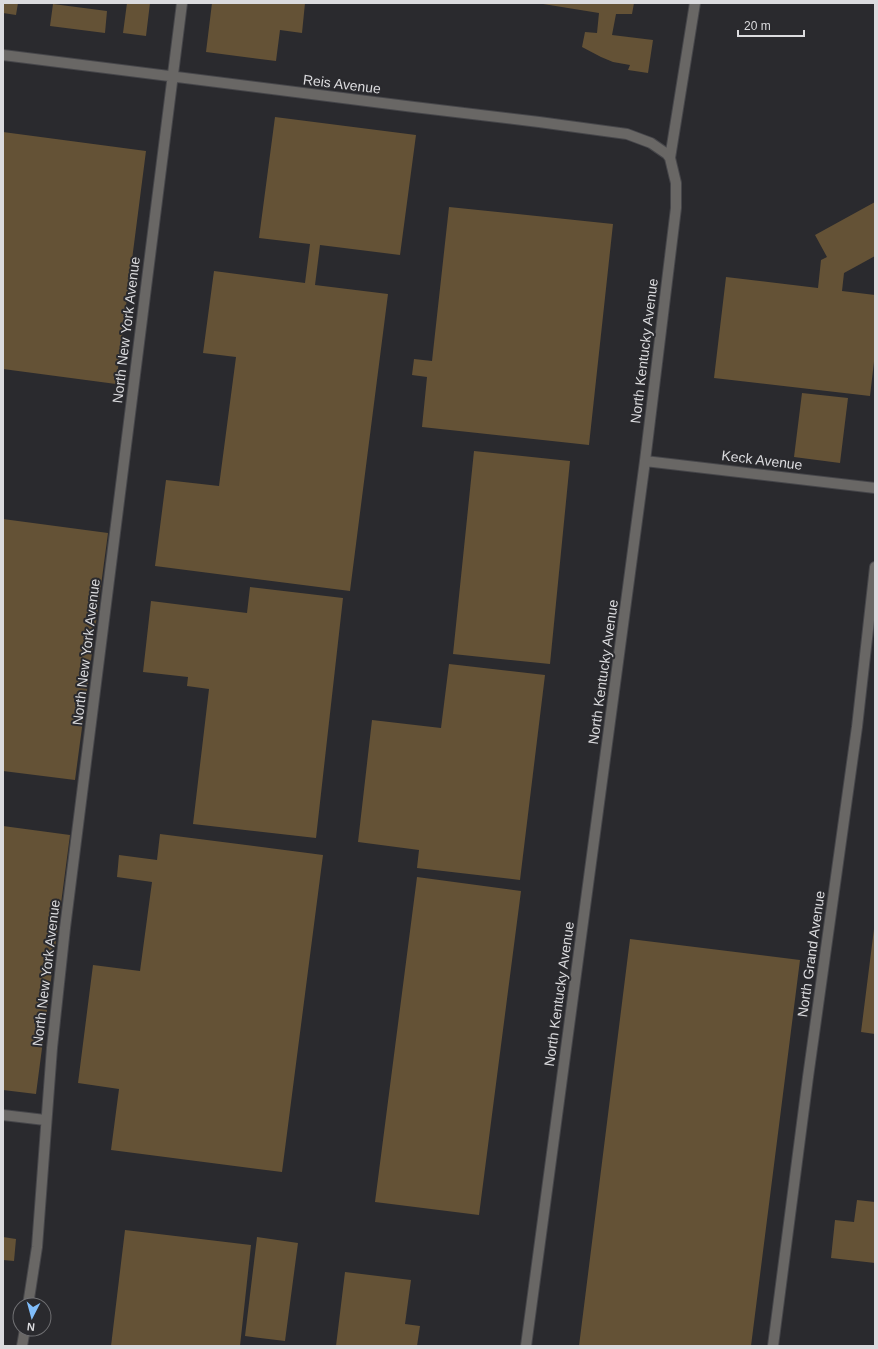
<svg xmlns="http://www.w3.org/2000/svg" width="878" height="1349" font-family="Arial,sans-serif">
<style>
.building{fill:#645236}
.lines{fill:none;stroke-linecap:round;stroke-linejoin:round}
.minor-casing{stroke:#46464a;stroke-width:12}
.minor{stroke:#696765;stroke-width:10}
.labels{text-anchor:middle;stroke-width:4;stroke-linejoin:round;paint-order:stroke}
.street-label{font-size:14px;fill:#dbdbde;stroke:#2a2a2e}
</style>
<rect width="100%" height="100%" fill="#2a2a2e"/>
<path class="building" d="M3,3h15l-2,12 -13,-2z
M127,3h23l-4,33 -23,-3z
M212,3h93l-3,30 -22,-3 -4,31 -70,-9z
M537,3h97l-2,11h-16l-4,21 41,5 -5,33 -20,-3 2,-5 -17,-3 -12,-5 -19,-10 3,-15 12,1 2,-20z
M53,4l54,7 -2,22 -55,-7z
M275,117l141,18 -16,120 -80,-10 -5,40 73,9 -38,297 -195,-25 11,-86 53,6 17,-129 -33,-4 11,-82 91,12 5,-39 -51,-6z
M3,132l143,19 -30,233 -113,-15z
M875,202v54l-31,17 -2,18 33,4v58l-5,43 -156,-18 12,-101 92,11 3,-28 6,-3 -12,-22z
M449,207l164,17 -24,221 -167,-18 5,-50 -15,-2 2,-16 18,2z
M802,393l46,5 -8,65 -46,-6z
M474,451l96,10 -20,203 -97,-10z
M3,519l105,14 -33,247 -72,-9z
M250,587l93,11 -27,240 -123,-14 16,-135 -22,-3 1,-9 -45,-5 8,-71 96,12z
M449,664l96,11 -25,205 -103,-12 2,-18 -61,-8 14,-122 69,8z
M3,826l67,9 -34,259 -33,-4z
M160,834l163,21 -41,317 -171,-22 8,-61 -41,-6 15,-118 47,6 12,-89 -35,-5 2,-22 38,5z
M417,877l104,14 -42,324 -104,-13z
M874,929h1v105l-14,-2z
M630,939l170,21 -49,386h-172z
M857,1200l18,2v61l-44,-5 4,-38 19,2z
M125,1230l126,15 -11,101h-129z
M3,1237l13,2 -2,22 -11,-1z
M257,1237l41,6 -13,98 -40,-5z
M345,1272l66,8 -6,44 15,2 -3,20h-81z"/>
<g class="lines">
<g class="minor-casing">
<path id="minor" d="M3,55l411,52 125,15 88,12 24,9 16,11 3,4
M645,461l230,27
M3,1115l42,5
M28,1305l9,-58 15,-199 13,-120 117,-925
M22,1346l3,-17
M526,1346l119,-885 31,-253v-25l-6,-25 25,-155
M773,1346l35,-269 49,-350 18,-160"/>
</g>
<use href="#minor" class="minor"/>
</g>
<g class="labels">
<g class="street-label">
<text transform="translate(342 84) rotate(7)" y="5">Reis Avenue</text>
<text transform="translate(126 330) rotate(-83)" y="5">North New York Avenue</text>
<text transform="translate(644 351) rotate(-83)" y="5">North Kentucky Avenue</text>
<text transform="translate(762 460) rotate(7)" y="5">Keck Avenue</text>
<text transform="translate(86 652) rotate(-83)" y="5">North New York Avenue</text>
<text transform="translate(603 672) rotate(-82)" y="5">North Kentucky Avenue</text>
<text transform="translate(811 954) rotate(-82)" y="5">North Grand Avenue</text>
<text transform="translate(46 973) rotate(-83)" y="5">North New York Avenue</text>
<text transform="translate(559 994) rotate(-82)" y="5">North Kentucky Avenue</text>
</g>
</g>
<rect width="878" height="1349" fill="none" stroke="#dbdbde" stroke-width="8"/>
<g transform="translate(32 1317) rotate(186)"><circle r="19" fill="#2a2a2e" stroke="#717174"/>
<path d="M0-3L7 15L0 10L-7 15Z" fill="#80bdfa"/>
<text y="-6" font-size="11" font-weight="bold" text-anchor="middle" fill="#dbdbde">N</text>
</g>
<path d="M738 30v6h66v-6" fill="none" stroke="#dbdbde" stroke-width="2"/>
<text x="744" y="30" font-size="12" fill="#dbdbde" stroke="#2a2a2e" stroke-width="3" paint-order="stroke">20 m</text>
</svg>
